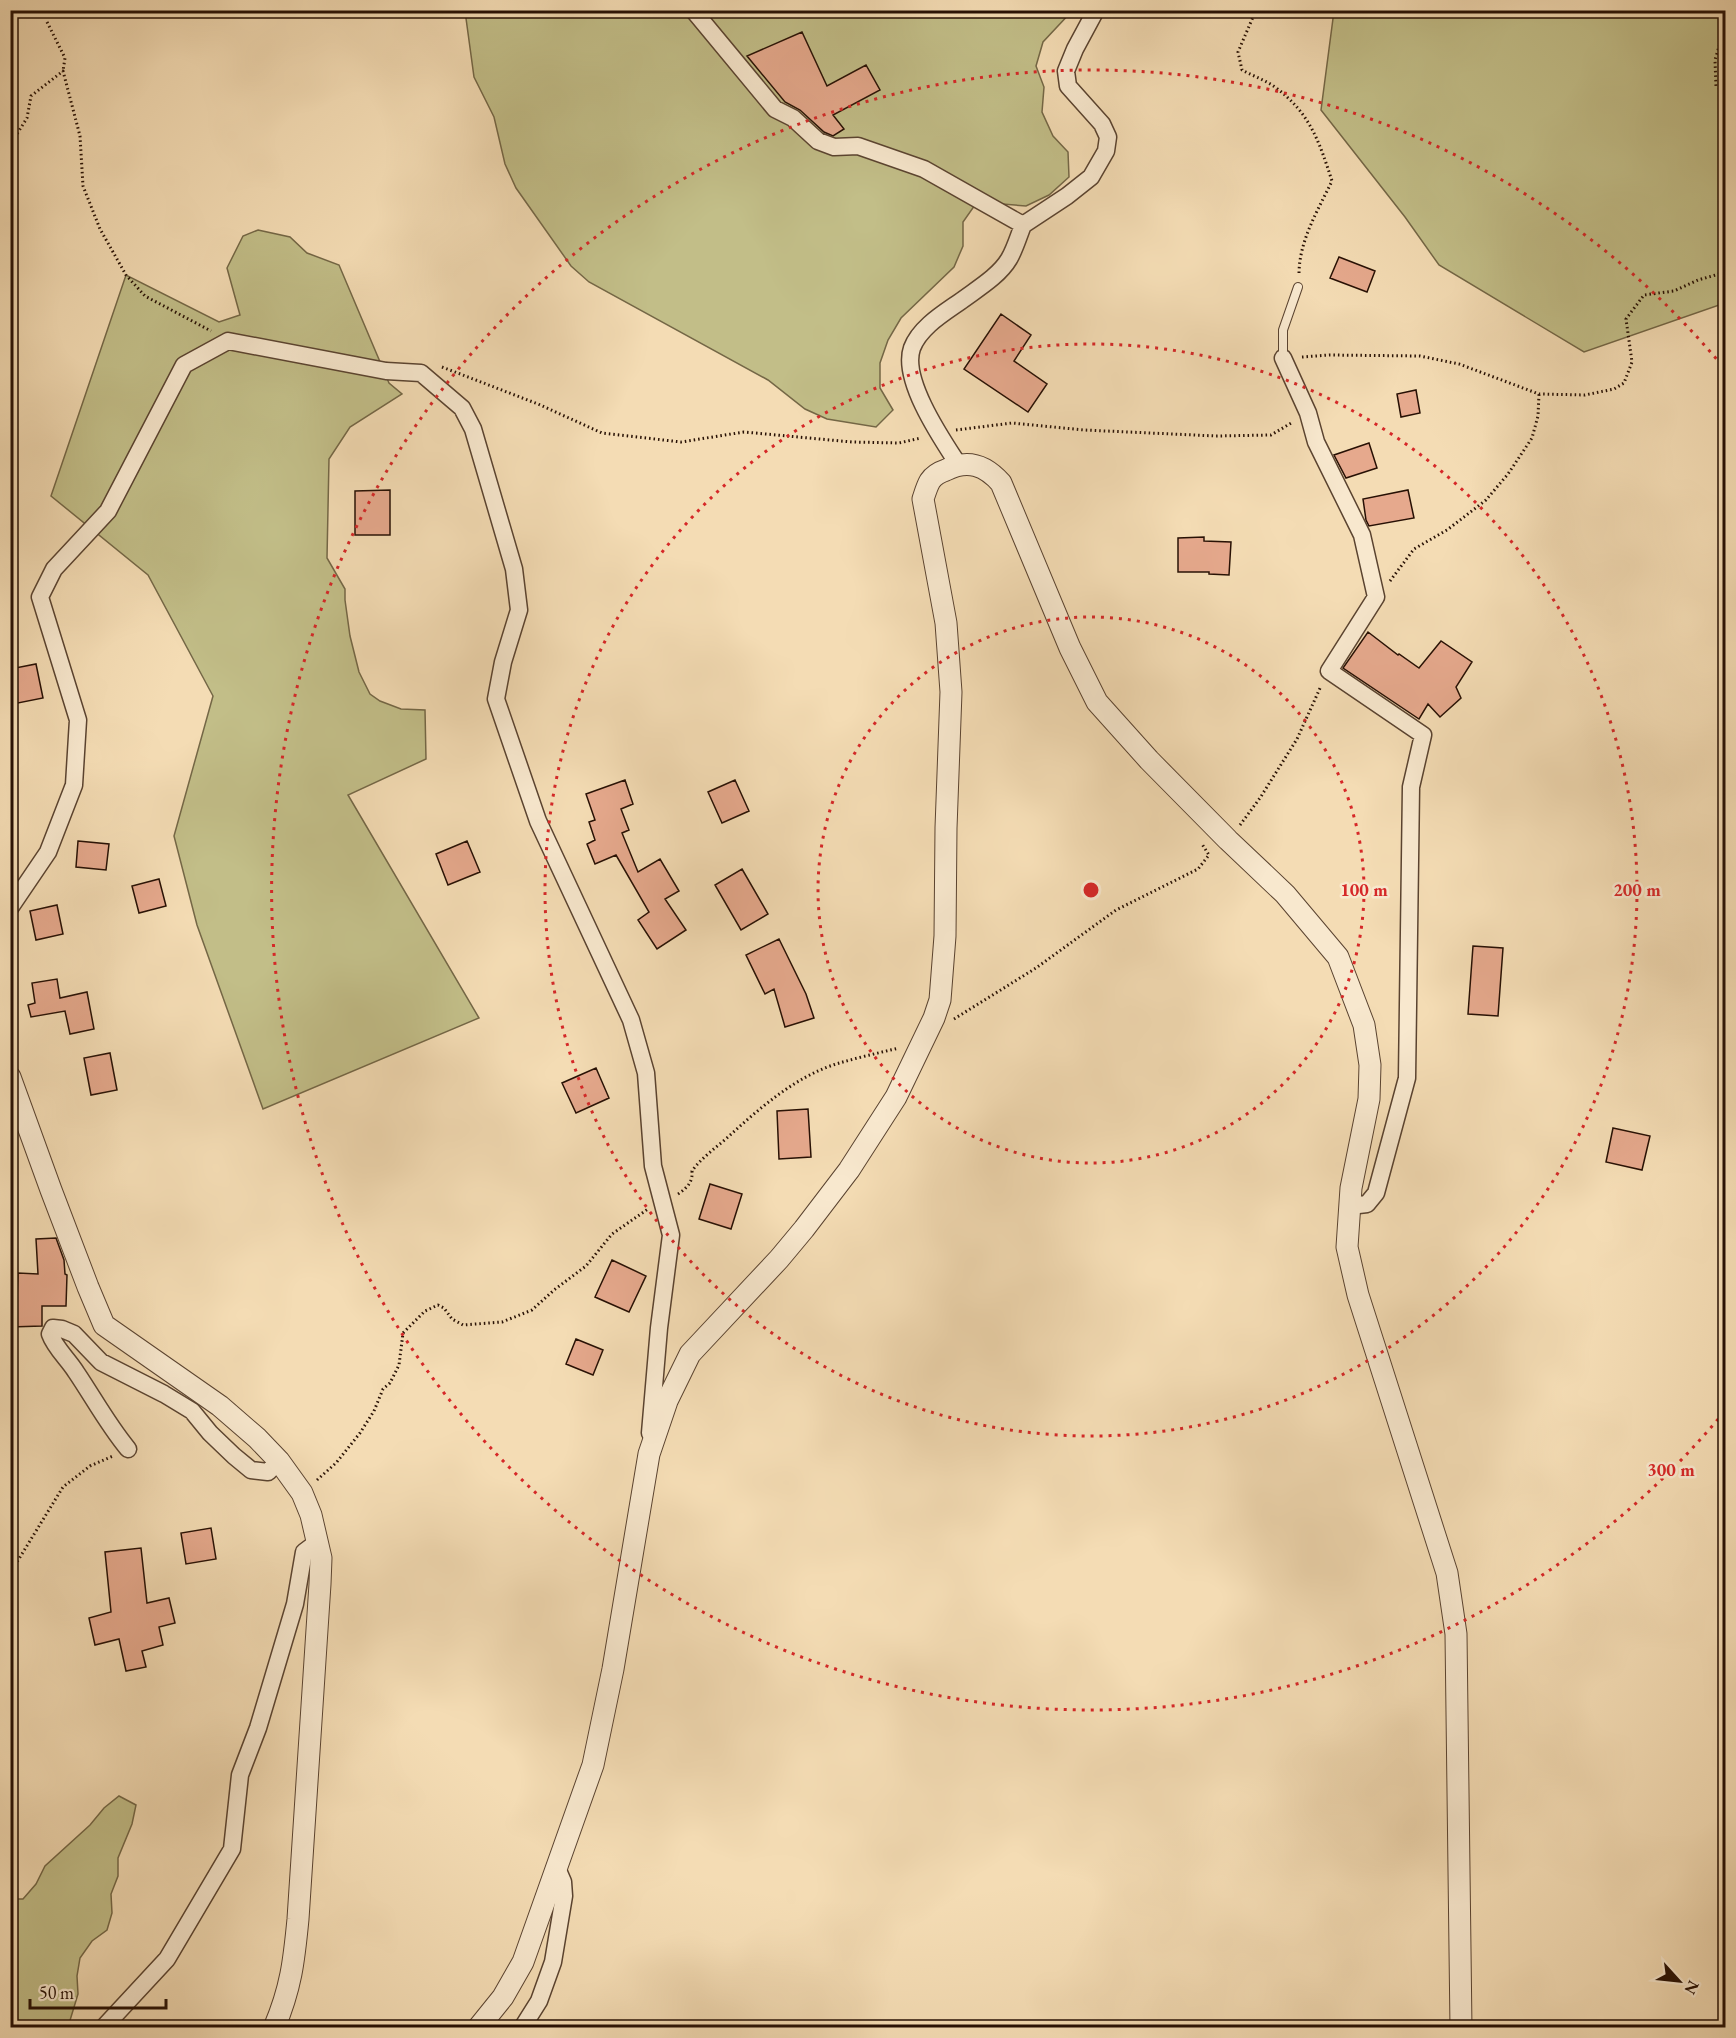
<svg xmlns="http://www.w3.org/2000/svg" width="1736" height="2038" font-family="'EB Garamond',serif">
<style>
.green{fill:#c2be88;stroke:#746746;stroke-width:1.5}
.building{fill:#e6a98d;stroke:#271004;stroke-width:1.5}
.lines{fill:none;stroke-linecap:round;stroke-linejoin:round}
.service-casing{stroke:#5a4330;stroke-width:10}
.minor-casing{stroke:#5a4330;stroke-width:19}
.tertiary-casing{stroke:#5a4330;stroke-width:23}
.path{stroke:#271004;stroke-width:3;stroke-dasharray:1.5 3;stroke-linecap:butt}
.service{stroke:#f8e8ce;stroke-width:8}
.minor{stroke:#f8e8ce;stroke-width:16}
.tertiary{stroke:#f8e8ce;stroke-width:21}
.ring{fill:none;stroke:#d62828;stroke-width:3;stroke-dasharray:3 6}
.centre{fill:#d62828;stroke:#f8e8ce;stroke-width:3}
.ring-label{font-size:18px;text-anchor:middle;font-weight:bold;fill:#d62828;stroke:#f8e8ce;stroke-width:5;stroke-linejoin:round;paint-order:stroke}
</style>
<rect width="100%" height="100%" fill="#f4dcb4"/>
<filter id="stains"><feTurbulence type="fractalNoise" baseFrequency=".00333" numOctaves="4"/><feColorMatrix values="0 0 0 0 .2 0 0 0 0 .09 0 0 0 0 .02 0 0 0 .5 -.17"/></filter>
<radialGradient id="worn" r=".72"><stop offset=".6" stop-color="#630" stop-opacity="0"/><stop offset="1" stop-color="#630" stop-opacity=".3"/></radialGradient>
<path class="green" d="M465,11h607l-29,31 -7,24 8,21 -2,25 11,24 15,16 1,25 -20,18 -23,11 -49,-4 -14,20v24l-9,21 -53,51 -13,22 -8,23v25l13,22 -17,17 -49,-8 -22,-10 -37,-29 -179,-98 -18,-16 -55,-78 -11,-24 -11,-47 -20,-40z
M1334,11h391v292l-141,49 -145,-87 -34,-48 -84,-107z
M258,230l32,7 17,16 32,12 50,118 13,11 -52,33 -21,32 -2,99 18,31v11l5,36 9,36 11,22 10,7 21,8 24,1 1,49 -78,36 131,223 -216,91 -66,-184 -23,-89 39,-140 -65,-121 -97,-79 75,-221 93,47 21,-7 -13,-47 16,-32z
M119,1796l17,9 -4,19 -14,34v18l-7,18 1,19 -5,17 -15,11 -12,17 -3,18 1,18 -10,33h-53l-5,-6 1,-122h12l13,-15 9,-18 45,-41 14,-17z"/>
<path class="building" d="M802,32l25,54 39,-21 14,25 -47,25 11,14 -11,7 -9,-4 -24,-22 -15,-8 -38,-46z
M1339,257l36,14 -8,21 -37,-14z
M1001,314l30,21 -17,26 33,23 -19,28 -64,-43z
M1416,390l4,23 -19,4 -4,-23z
M1369,443l8,25 -31,10 -12,-23z
M390,490v45h-35v-44z
M1408,490l6,28 -45,8 -3,-6 -3,-21z
M1204,537v4l27,1 -2,33 -20,-1v-2h-31v-34z
M1368,632l30,23 1,-1 20,14 22,-27 31,21 -16,25 5,11 -21,19 -12,-13 -9,15 -76,-51z
M36,664l7,34 -30,6 -3,-10v-25z
M625,780l8,24 -12,5 8,21 -7,3 16,39 22,-13 19,32 -14,8 21,31 -29,19 -19,-29 11,-8 -33,-57 -21,9 -8,-20 8,-4 -6,-18 6,-2 -9,-26z
M735,780l14,31 -27,12 -14,-31z
M78,841l31,3 -3,26 -30,-3z
M467,841l13,31 -32,13 -12,-31z
M742,869l26,45 -27,16 -26,-45z
M159,879l7,27 -27,7 -7,-27z
M57,905l6,29 -27,6 -6,-29z
M779,939l27,55 8,24 -29,9 -11,-38 -9,5 -19,-39z
M1473,946l30,2 -5,68 -30,-2z
M57,979l3,19 27,-6 7,37 -24,5 -5,-23 -34,6 -3,-12 7,-2 -3,-20z
M110,1053l7,37 -26,5 -7,-37z
M596,1068l13,30 -33,15 -14,-30z
M808,1109l3,48 -32,2 -2,-48z
M1613,1128l37,8 -8,34 -36,-8z
M710,1184l32,10 -11,35 -32,-10z
M56,1238l8,22 1,14 2,1 -1,31h-24v20l-32,1v-28h7l1,-26 20,1 -2,-35z
M612,1260l34,16 -17,36 -34,-15z
M576,1339l27,11 -10,25 -27,-11z
M211,1528l5,31 -30,5 -5,-31z
M141,1548l6,55 22,-5 6,25 -16,4 4,18 -21,6 4,16 -20,4 -7,-32 -24,6 -6,-27 22,-6 -6,-60z"/>
<g class="lines">
<g class="service-casing">
<path id="service" d="M1283,358v-28l15,-43"/>
</g>
<g class="minor-casing">
<path id="minor" d="M693,10l82,99 18,9 25,23 16,6 24,-1 66,23 99,56c-4,10 -8,24 -14,34 -10,17 -32,30 -48,42 -17,12 -41,26 -49,47 -11,31 29,90 46,116
M1023,225l44,-29 24,-19 15,-26 2,-14 -6,-13 -34,-38 -2,-15 9,-22 21,-39
M1283,358l25,55 8,29 46,93 14,62 -47,74 94,64 -12,52 -4,291 -31,115 -9,11 -17,2
M10,908l38,-56 26,-67 4,-65 -38,-123 14,-28 54,-58 76,-146 44,-24 158,30 35,2 41,35 11,21 41,140 5,41 -16,52 -7,37 42,122 93,199 15,53 7,93 18,69 -12,93 -9,105
M128,1449c-20,-24 -35,-52 -52,-77 -8,-13 -21,-24 -26,-38l3,-6 9,1 12,5 27,28 63,32 28,17 18,22 24,23 17,14 17,2 11,-11
M103,2028l64,-69 65,-110 8,-74 18,-47 37,-124 9,-52 12,-9
M522,2028l17,-27 14,-39 11,-66 -1,-14 -6,-14"/>
</g>
<g class="tertiary-casing">
<path id="tertiary" d="M10,1077l41,113 37,97 16,38 116,81 37,32 22,23 23,32 9,22 10,43 -1,26 -22,335c-4,42 -7,69 -24,109
M478,2028l25,-31 20,-35 70,-197 20,-96 36,-215 18,-53 23,-47 89,-95 25,-30 45,-59 47,-73 38,-79 6,-18 5,-64 1,-108 5,-136 -5,-69 -23,-124c2,-6 4,-13 7,-18 4,-6 10,-9 16,-11 22,-11 39,-5 55,13l69,165 27,54 52,58 79,80 57,54 53,63 26,68 6,40 -1,34 -18,89 -4,59 11,48 89,278 9,61 5,394"/>
</g>
<path class="path" d="M1256,10l-18,42 4,18c11,6 23,10 33,17 35,26 44,54 57,94 -14,29 -33,60 -33,93
M47,22l18,36 -2,13
M1726,23l-11,37 1,26 10,7
M10,145l17,-27 4,-22 32,-25 17,65 3,50 17,43 26,46 19,21 66,35
M1302,357l27,-2 91,1 39,8 80,30 46,1 29,-6 10,-6 8,-21 -6,-43 18,-24 30,-4 24,-11 28,-8
M442,367l96,37 64,29 79,9 63,-10 108,10 47,1 22,-5
M956,430l56,-7 72,7 132,6 55,-1 22,-13
M1390,581l24,-32 33,-19 39,-30 22,-26 24,-36 6,-22 1,-22
M1240,825l20,-27 37,-59 24,-53
M954,1019l82,-51 80,-58 82,-41 11,-14 -7,-11
M678,1194c9,-6 15,-12 14,-23 10,-14 24,-23 37,-35 31,-28 66,-59 107,-72 20,-6 42,-11 63,-16
M317,1480l19,-17 24,-30 14,-22 9,-22 7,-6 9,-18 4,-32 22,-22 13,-6 6,3 8,11 11,6 39,-3 30,-12 22,-20 32,-24 26,-32 36,-25
M10,1578l7,-16 46,-75 27,-21 23,-10"/>
<use href="#service" class="service"/>
<use href="#minor" class="minor"/>
<use href="#tertiary" class="tertiary"/>
</g>
<g class="ring">
<circle cx="1091" cy="890" r="273"/>
<circle cx="1091" cy="890" r="546"/>
<path d="M1724 1412A820 820 0 1 1 1724 368"/>
</g>
<circle cx="1091" cy="890" r="9" class="centre"/>
<g class="ring-label">
<text x="1364" y="896">100 m</text>
<text x="1637" y="896">200 m</text>
<text x="1671" y="1476">300 m</text>
</g>
<rect width="1736" height="2038" fill="none" stroke="#f4dcb4" stroke-width="36"/>
<rect x="12" y="12" width="1712" height="2014" fill="none" stroke="#271004" stroke-width="3"/>
<rect x="18" y="18" width="1700" height="2002" fill="none" stroke="#271004" stroke-width="1.5"/>
<g transform="translate(1679 1981) rotate(117)" stroke="#f8e8ce" stroke-width="4.5" paint-order="stroke">
<path d="M0-4.5L10 22L0 15L-10 22Z" fill="#271004"/>
<text y="-9" font-size="16" font-weight="bold" text-anchor="middle" fill="#271004">N</text>
</g>
<path d="M30 1999v9h136v-9" fill="none" stroke="#271004" stroke-width="3"/>
<text x="39" y="1999" font-size="18" fill="#271004" stroke="#f8e8ce" stroke-width="4.5" paint-order="stroke">50 m</text>
<rect width="100%" height="100%" filter="url(#stains)"/>
<rect width="100%" height="100%" fill="url(#worn)"/>
</svg>
